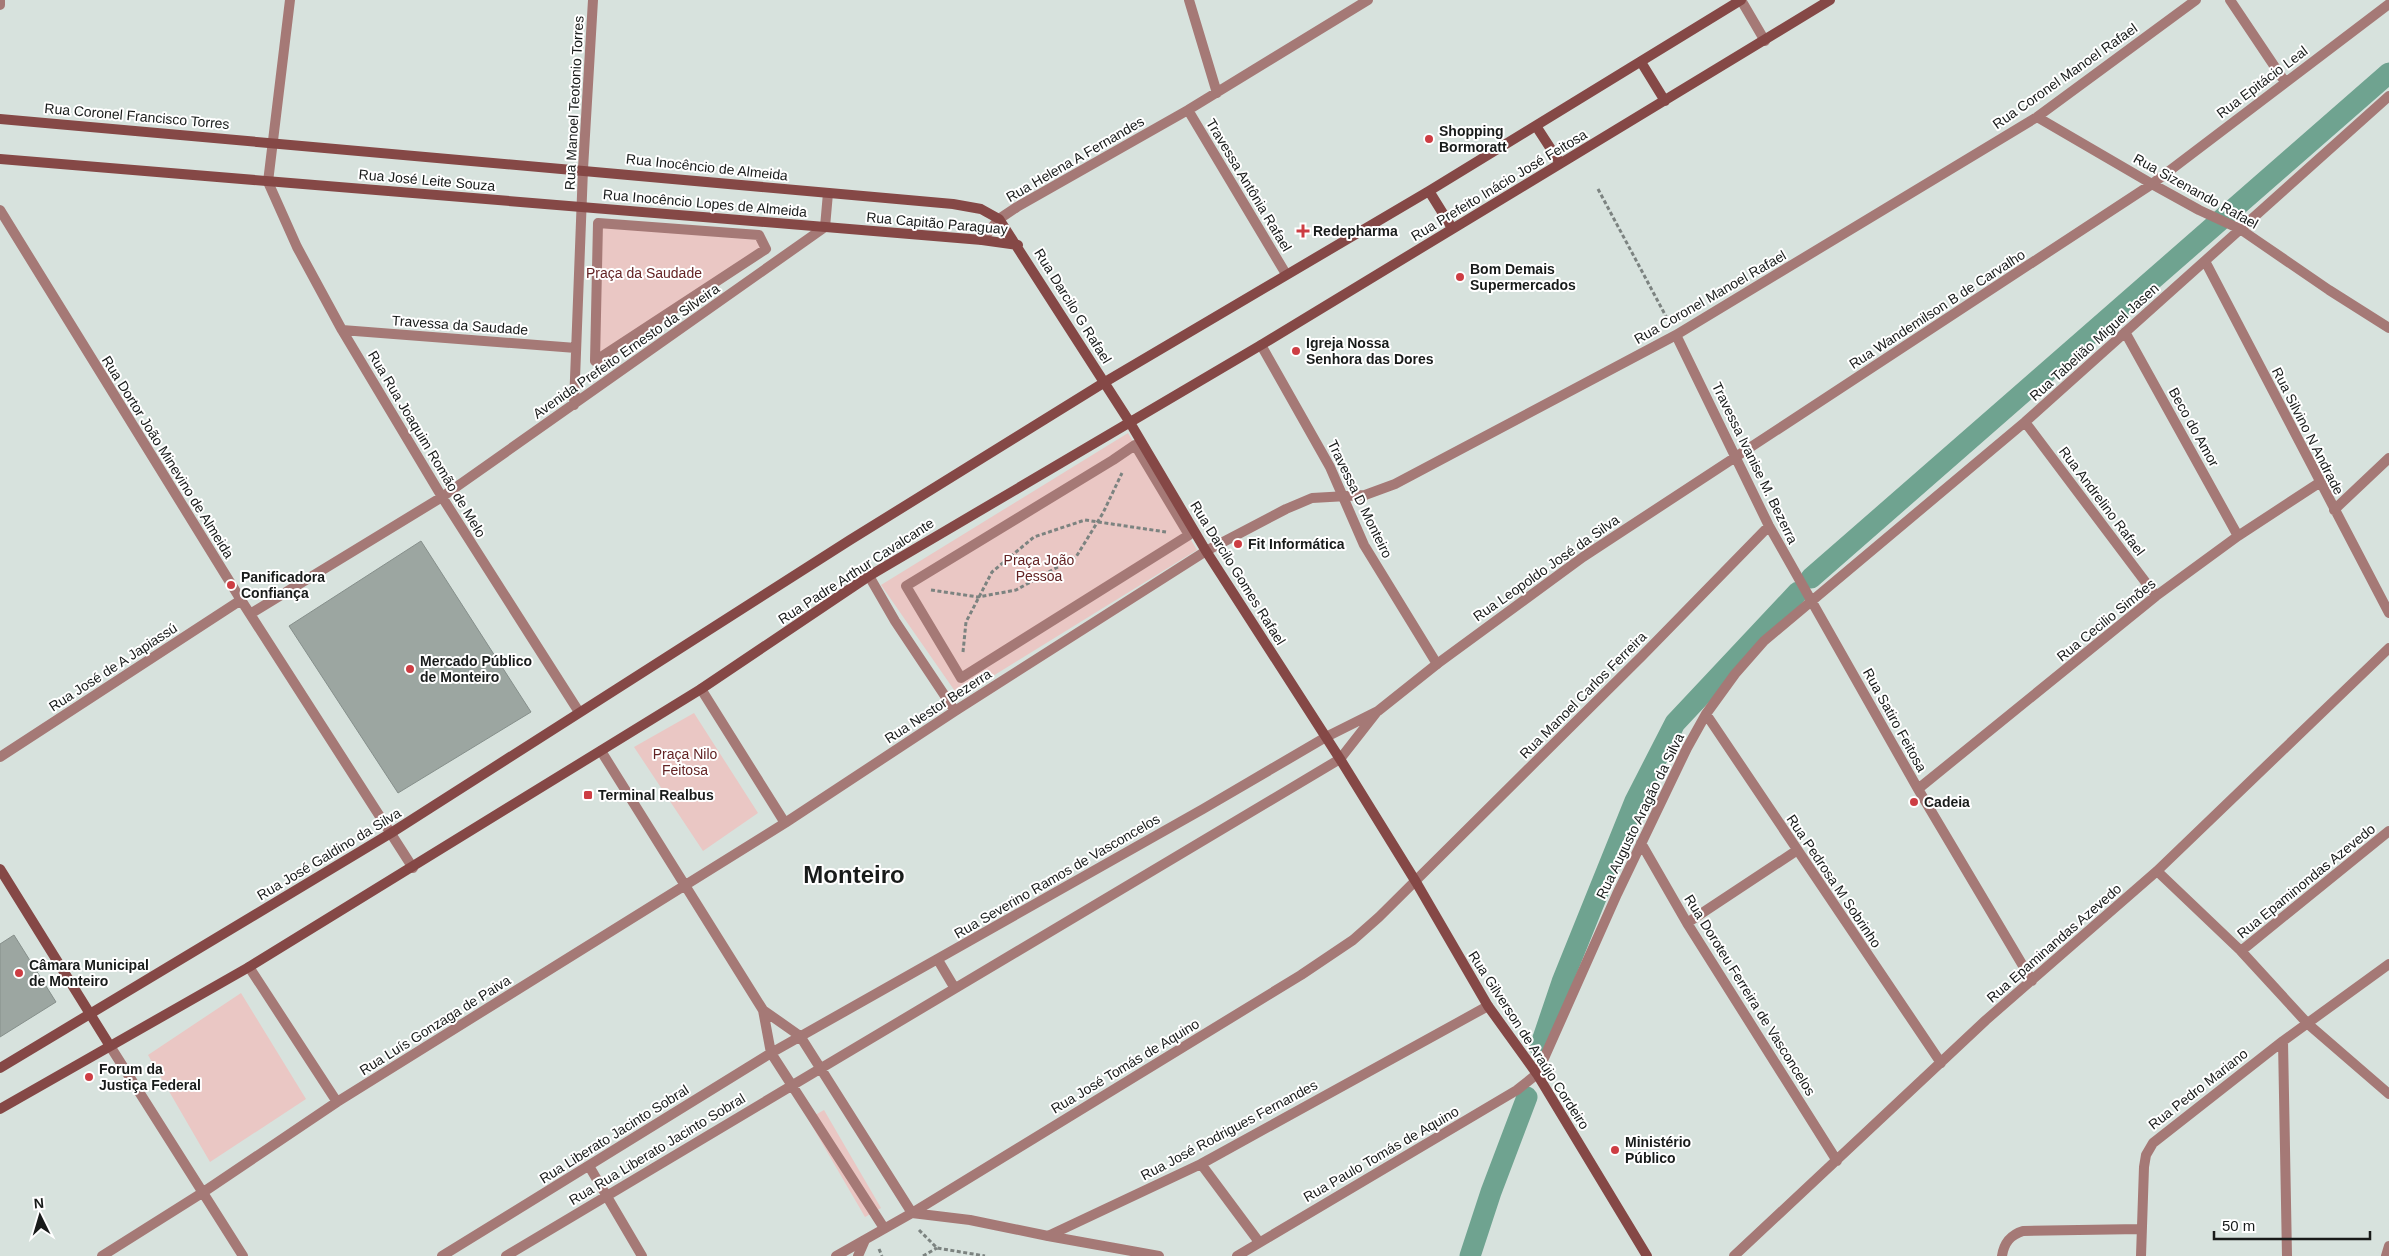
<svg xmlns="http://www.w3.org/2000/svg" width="2389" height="1256" font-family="Arial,sans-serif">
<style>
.green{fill:#eac7c4}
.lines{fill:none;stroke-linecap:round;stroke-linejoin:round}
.canal{stroke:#6fa390;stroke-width:21}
.building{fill:#9ca6a1;stroke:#868f8b}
.path{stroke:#7c8380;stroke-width:3;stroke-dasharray:4 2.5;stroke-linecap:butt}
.lane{stroke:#a57976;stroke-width:10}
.street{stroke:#a57976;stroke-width:10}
.secondary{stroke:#854846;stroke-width:10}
.poi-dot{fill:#cd3d43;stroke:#fff;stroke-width:2}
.labels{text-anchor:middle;stroke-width:4;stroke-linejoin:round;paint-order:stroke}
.street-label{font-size:14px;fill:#181b1a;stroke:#fff}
.poi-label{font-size:14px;font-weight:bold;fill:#181b1a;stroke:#fff;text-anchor:start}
.park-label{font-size:14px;fill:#632324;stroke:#fff}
.town-label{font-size:24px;font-weight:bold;fill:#181b1a;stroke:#fff}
</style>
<rect width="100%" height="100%" fill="#d7e2dd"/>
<path class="green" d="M598,223l161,12 7,14 -171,112z
M1128,433l69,117 -238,147 -78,-112z
M694,713l64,100 -55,38 -69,-104z
M241,993l65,106 -96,63 -62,-107z
M824,1110l57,98 -16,9 -57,-98z"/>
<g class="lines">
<path class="canal" d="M1811,578l578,-505
M1540,1047l22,-65 73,-181 40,-78 123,-131
M1470,1256l21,-64 36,-95"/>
</g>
<path class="building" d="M421,541l110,171 -133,81 -109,-167z
M14,935l42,67 -56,35v-93z"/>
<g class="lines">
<path class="path" d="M1598,189l71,133
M931,590l47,7 38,-7 60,-33 27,-44 19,-40
M963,652l3,-30 26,-50 42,-35 51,-17 81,12
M919,1230l18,18 48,8
M879,1249l3,7
M923,1256l14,-8"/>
<path class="lane" d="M1261,345l69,122 34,78 73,119"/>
<path class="street" d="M290,0l-22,182 29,65 45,83 100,167 137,215
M1189,0l28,93
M1741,0l24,41
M2230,0l55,82
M0,5v-5
M1188,110l98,164
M2037,117l115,67 47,26 41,19 89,61 60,38
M0,210l241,390 172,268
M598,223l161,12 7,14 -171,112z
M982,240l17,-21 18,-12 171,-97 180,-110
M2205,261l184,352
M342,330l234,18
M2125,332l113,204
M1676,335l93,191 149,263 114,192
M574,405l9,-236 10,-169
M2025,422l131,174
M1135,445l54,90 -228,143 -55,-92 207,-126z
M2334,510l55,-52
M869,576l26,45 60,90
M250,614l192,-117 383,-270 3,-34
M701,689l84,134
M1706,714l235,349
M601,751l162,259 8,43 113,175
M0,757l241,-157
M1918,789l238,-193 82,-60 81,-53
M1641,843l46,80 150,238
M2157,871l84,80 67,73 81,70
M1687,923l109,-72
M2241,951l148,-120
M938,960l16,27
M249,967l88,135
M763,1010l37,26 112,177
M2283,1041l4,215
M110,1046l133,210
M1201,1164l58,78
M589,1166l53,90
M912,1213l58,7 78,16 153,-72 287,-158
M1048,1236l111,20
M102,1256l100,-63 135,-91 448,-279 170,-112 251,-160 80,-42 26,-11 53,-3 30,-11 281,-149 361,-218 159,-117
M442,1256l329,-203 432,-244 123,-72 52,-26 59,-47 146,-107 569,-373 237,-180
M506,1256l834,-497 36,-46
M836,1256l76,-43 389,-238 52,-35 26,-23 263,-261 127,-130
M858,1256l7,-16
M1237,1256l280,-166 20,-16 80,-180 70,-146 19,-34 29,-40 29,-33 261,-219 364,-326
M1734,1256l252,-236 171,-149 232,-223
M2002,1256c2,-13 8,-21 21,-25l118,-2
M2141,1256l3,-89 2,-12 7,-12 130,-102 106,-77
M2386,1256l3,-10"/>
<path class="secondary" d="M1641,62l24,39
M0,119l953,85 28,5 18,10 130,202 77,130 134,208 76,123 72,124 49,68 110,182
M1536,126l24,37
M0,159l982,81 36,5
M1429,191l23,37
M0,869l110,177
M0,1068l391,-235 459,-293 255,-158 324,-191 312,-191
M0,1109l249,-142 452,-278 168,-113 392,-231 569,-345"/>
</g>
<g class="poi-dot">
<circle cx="1429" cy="139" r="5"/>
<path d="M1300.5 223.5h5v5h5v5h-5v5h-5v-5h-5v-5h5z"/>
<circle cx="1460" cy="277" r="5"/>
<circle cx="1296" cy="351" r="5"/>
<circle cx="1238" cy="544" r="5"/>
<circle cx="231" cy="585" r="5"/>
<circle cx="410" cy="669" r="5"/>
<rect x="583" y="790" width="10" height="10" rx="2.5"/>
<circle cx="1914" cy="802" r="5"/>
<circle cx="19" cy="973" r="5"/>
<circle cx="89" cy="1077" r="5"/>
<circle cx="1615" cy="1150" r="5"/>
</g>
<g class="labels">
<g class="street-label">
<text transform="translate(2065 76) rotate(-35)" y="5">Rua Coronel Manoel Rafael</text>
<text transform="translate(2262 82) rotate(-37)" y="5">Rua Epitácio Leal</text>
<text transform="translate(574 103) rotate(-87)" y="5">Rua Manoel Teotonio Torres</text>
<text transform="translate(137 116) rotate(5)" y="5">Rua Coronel Francisco Torres</text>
<text transform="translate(1075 159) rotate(-30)" y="5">Rua Helena A Fernandes</text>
<text transform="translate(707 167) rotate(6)" y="5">Rua Inocêncio de Almeida</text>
<text transform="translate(427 180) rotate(5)" y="5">Rua José Leite Souza</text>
<text transform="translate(1249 185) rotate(59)" y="5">Travessa Antônia Rafael</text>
<text transform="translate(1499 185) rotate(-31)" y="5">Rua Prefeito Inácio José Feitosa</text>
<text transform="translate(2196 191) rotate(29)" y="5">Rua Sizenando Rafael</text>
<text transform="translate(705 203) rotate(5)" y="5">Rua Inocêncio Lopes de Almeida</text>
<text transform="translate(937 223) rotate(5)" y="5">Rua Capitão Paraguay</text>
<text transform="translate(1710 297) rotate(-30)" y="5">Rua Coronel Manoel Rafael</text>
<text transform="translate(1073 306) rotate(58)" y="5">Rua Darcilo G Rafael</text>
<text transform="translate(1937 309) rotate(-33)" y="5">Rua Wandemilson B de Carvalho</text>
<text transform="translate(460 325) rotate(4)" y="5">Travessa da Saudade</text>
<text transform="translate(2094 342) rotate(-42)" y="5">Rua Tabelião Miguel Jasen</text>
<text transform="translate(626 351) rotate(-35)" y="5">Avenida Prefeito Ernesto da Silveira</text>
<text transform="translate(2194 427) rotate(61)" y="5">Beco do Amor</text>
<text transform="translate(2308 431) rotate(63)" y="5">Rua Silvino N Andrade</text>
<text transform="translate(427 444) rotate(59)" y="5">Rua Rua Joaquim Romão de Melo</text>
<text transform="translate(168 457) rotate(58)" y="5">Rua Dortor João Minevino de Almeida</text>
<text transform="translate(1755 463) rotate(64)" y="5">Travessa Ivanise M. Bezerra</text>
<text transform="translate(1360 499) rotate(64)" y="5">Travessa D Monteiro</text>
<text transform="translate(2102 501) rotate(53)" y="5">Rua Andrelino Rafael</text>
<text transform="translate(1546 568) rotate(-35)" y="5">Rua Leopoldo José da Silva</text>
<text transform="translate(856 571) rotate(-33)" y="5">Rua Padre Arthur Cavalcante</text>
<text transform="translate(1238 573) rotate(58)" y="5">Rua Darcilo Gomes Rafael</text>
<text transform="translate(2106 620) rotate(-39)" y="5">Rua Cecilio Simões</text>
<text transform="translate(113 667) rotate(-33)" y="5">Rua José de A Japiassú</text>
<text transform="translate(1583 695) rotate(-45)" y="5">Rua Manoel Carlos Ferreira</text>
<text transform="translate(938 706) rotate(-33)" y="5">Rua Nestor Bezerra</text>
<text transform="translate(1895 720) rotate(61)" y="5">Rua Satiro Feitosa</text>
<text transform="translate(1640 816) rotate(-64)" y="5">Rua Augusto Aragão da Silva</text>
<text transform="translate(329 854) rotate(-31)" y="5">Rua José Galdino da Silva</text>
<text transform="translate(1057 876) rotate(-30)" y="5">Rua Severino Ramos de Vasconcelos</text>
<text transform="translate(1834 881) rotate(56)" y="5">Rua Pedrosa M Sobrinho</text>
<text transform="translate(2306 881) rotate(-39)" y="5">Rua Epaminondas Azevedo</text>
<text transform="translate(2054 943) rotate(-41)" y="5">Rua Epaminandas Azevedo</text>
<text transform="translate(1750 995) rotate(58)" y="5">Rua Doroteu Ferreira de Vasconcelos</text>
<text transform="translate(435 1025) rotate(-32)" y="5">Rua Luís Gonzaga de Paiva</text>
<text transform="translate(1529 1040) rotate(57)" y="5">Rua Gilverson de Araújo Cordeiro</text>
<text transform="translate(1125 1066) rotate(-31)" y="5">Rua José Tomás de Aquino</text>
<text transform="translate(2198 1089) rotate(-38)" y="5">Rua Pedro Mariano</text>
<text transform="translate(1229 1130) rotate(-28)" y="5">Rua José Rodrigues Fernandes</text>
<text transform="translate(614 1134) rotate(-32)" y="5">Rua Liberato Jacinto Sobral</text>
<text transform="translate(657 1149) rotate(-31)" y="5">Rua Rua Liberato Jacinto Sobral</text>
<text transform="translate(1381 1154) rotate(-30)" y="5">Rua Paulo Tomás de Aquino</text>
</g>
<g class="poi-label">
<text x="1439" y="136">Shopping<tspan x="1439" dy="16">Bormoratt</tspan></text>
<text x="1313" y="236">Redepharma</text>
<text x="1470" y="274">Bom Demais<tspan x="1470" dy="16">Supermercados</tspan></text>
<text x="1306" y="348">Igreja Nossa<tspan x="1306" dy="16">Senhora das Dores</tspan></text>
<text x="1248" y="549">Fit Informática</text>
<text x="241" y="582">Panificadora<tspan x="241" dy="16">Confiança</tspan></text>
<text x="420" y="666">Mercado Público<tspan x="420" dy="16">de Monteiro</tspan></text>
<text x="598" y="800">Terminal Realbus</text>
<text x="1924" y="807">Cadeia</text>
<text x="29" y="970">Câmara Municipal<tspan x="29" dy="16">de Monteiro</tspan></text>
<text x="99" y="1074">Forum da<tspan x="99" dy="16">Justiça Federal</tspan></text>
<text x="1625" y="1147">Ministério<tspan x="1625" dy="16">Público</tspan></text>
</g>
<g class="park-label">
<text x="644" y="278">Praça da Saudade</text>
<text x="1039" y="565">Praça João<tspan x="1039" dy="16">Pessoa</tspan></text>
<text x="685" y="759">Praça Nilo<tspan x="685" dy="16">Feitosa</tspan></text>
</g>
<g class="town-label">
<text x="854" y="883">Monteiro</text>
</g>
</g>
<g transform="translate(40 1216) rotate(355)" stroke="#ffffff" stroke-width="4" paint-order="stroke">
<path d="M0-4L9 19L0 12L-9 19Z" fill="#181b1a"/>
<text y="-8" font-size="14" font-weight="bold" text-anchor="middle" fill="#181b1a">N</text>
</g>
<path d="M2214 1231v8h156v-8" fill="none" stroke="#181b1a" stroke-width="2.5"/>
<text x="2222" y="1231" font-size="15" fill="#181b1a" stroke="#ffffff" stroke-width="4" paint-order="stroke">50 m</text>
</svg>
